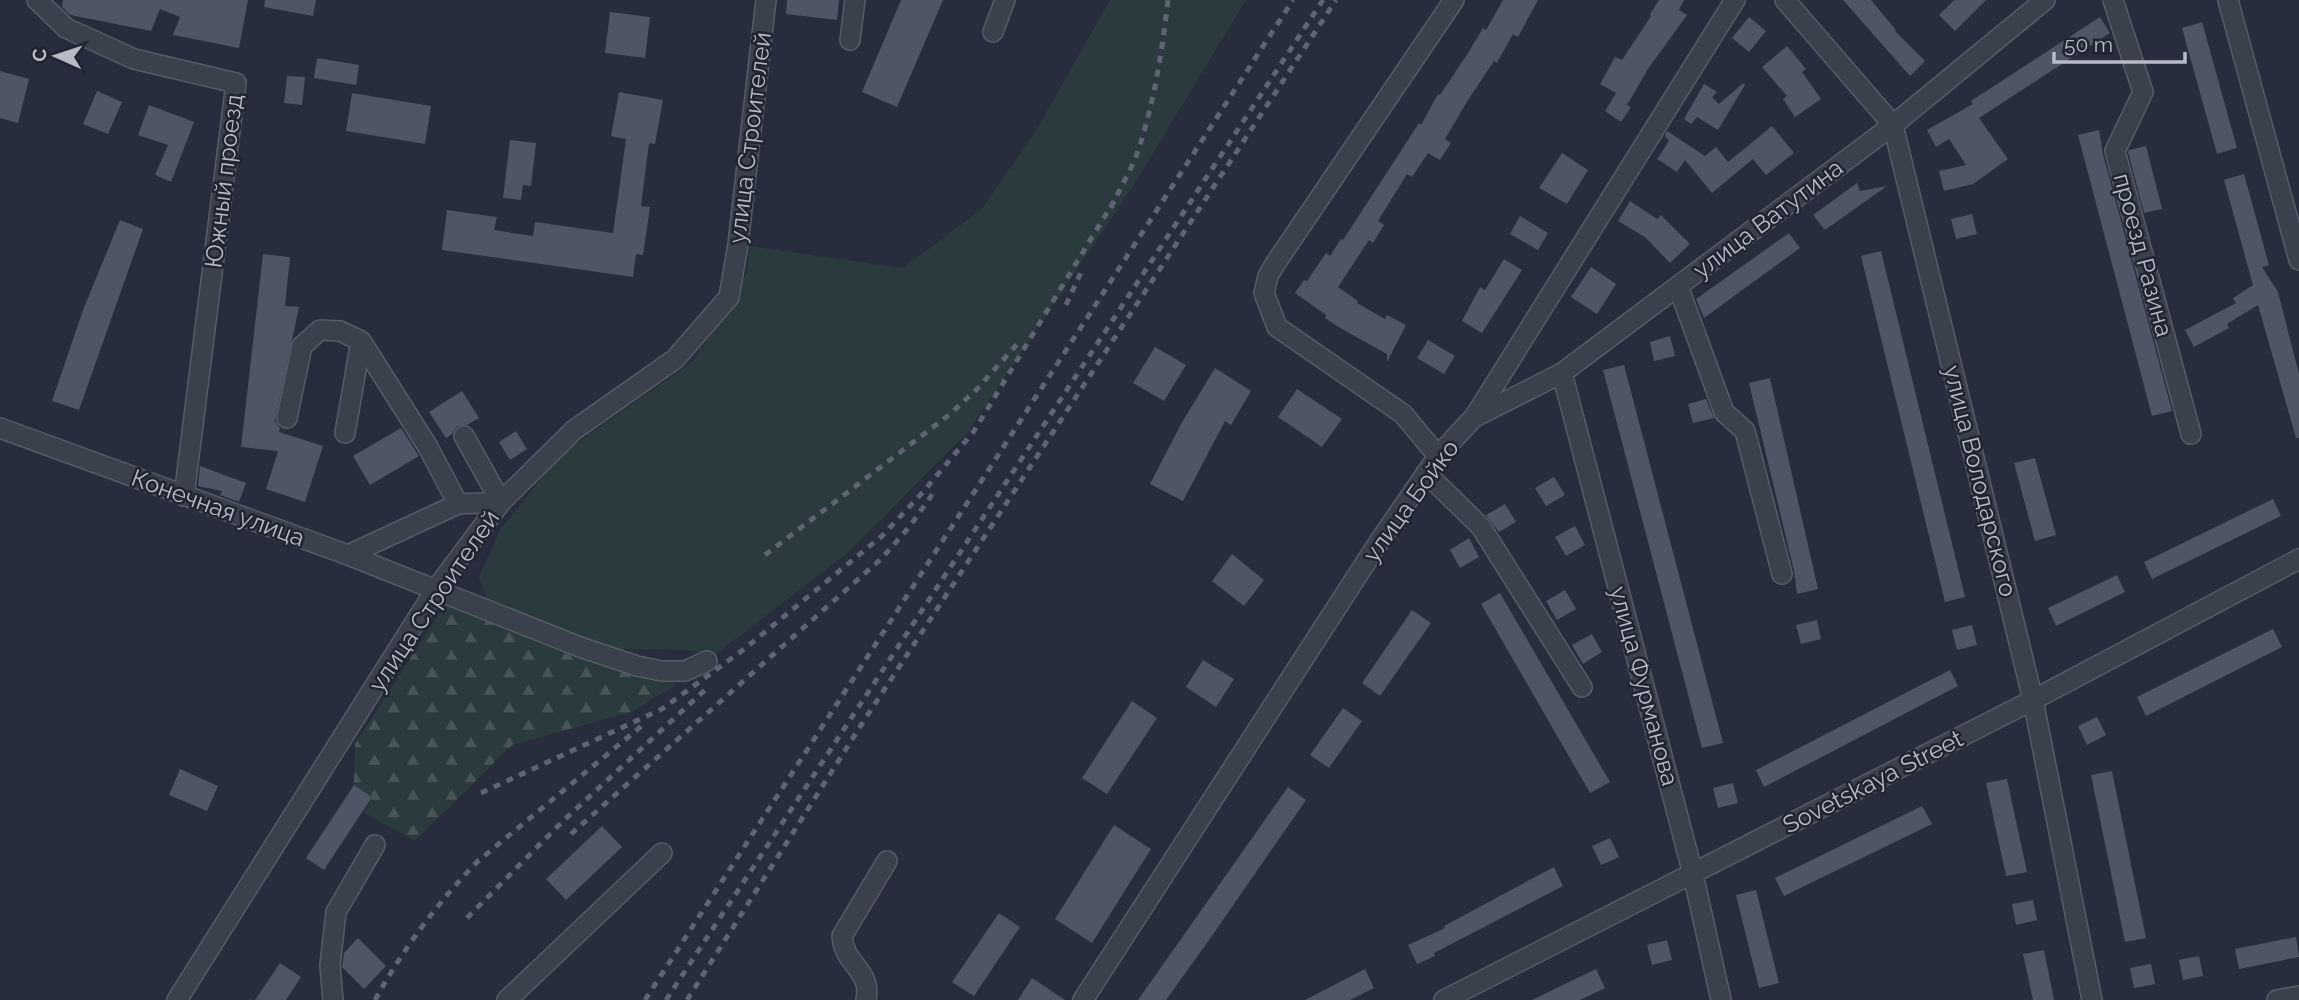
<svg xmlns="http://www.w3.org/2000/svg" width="2299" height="1000" font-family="Raleway,sans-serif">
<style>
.grass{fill:#2a3a3e}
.forest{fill:url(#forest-firs)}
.building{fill:#4e5565}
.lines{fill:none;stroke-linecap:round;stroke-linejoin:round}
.minor-casing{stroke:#565b68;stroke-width:22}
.minor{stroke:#3b404d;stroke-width:19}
.rail{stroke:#5e6473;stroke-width:5;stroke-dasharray:7 7;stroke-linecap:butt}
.labels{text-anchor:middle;stroke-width:5;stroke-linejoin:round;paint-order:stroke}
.street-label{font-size:24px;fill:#b7bbc8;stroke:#202532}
</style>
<defs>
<pattern id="forest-firs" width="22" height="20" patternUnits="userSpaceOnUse" patternTransform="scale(1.75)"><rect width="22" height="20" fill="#2a3a3e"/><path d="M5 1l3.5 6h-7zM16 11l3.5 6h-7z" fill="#475558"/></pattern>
</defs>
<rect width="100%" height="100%" fill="#272d3c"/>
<path class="grass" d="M1110,0h136l-111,183 -167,249 -119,120 -133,102 -35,-4 -64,-1 -82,-27 -48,-20 -8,-25 21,-47 60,-75 132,-93 38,-54 17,-35 2,-27 154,22 79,-59 56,-82z"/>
<path class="forest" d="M444,606l29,7 204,71 -46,28 -119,33 -97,96 -52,-29 9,-15 -18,-12 1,-41z"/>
<path class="building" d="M63,0h185l-9,48 -66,-13 7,-18 -20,-8 -9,22 -81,-16 -8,-8z
M265,0h51l-3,16 -49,-9z
M787,0h52l-2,20 -51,-6z
M901,0h42l-46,107 -35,-15z
M1503,0h35l-20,37 -5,-3 -16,29 -3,-2 -26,39 -23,39 6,4 -11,17 -12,-7 -16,24 -5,-3 -29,47 6,4 -11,18 -4,-3 -31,47 20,14 -1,2 28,16 2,-4 19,10 -19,37v-8l-47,-26 -15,-10 1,-3 -31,-22 9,-13 3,1 19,-28 4,3 11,-17 2,1 76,-117 2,2 17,-31 2,1 28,-42 15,-25 3,2z
M1659,0h25l-5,10 8,5 -39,54 -21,36 4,2 -10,15 -16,-11 11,-18 -16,-9 15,-27 7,3 29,-44 -1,-2z
M1843,0h28l25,30 -1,1 30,30 -15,15z
M1954,0h32l-31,31 -16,-16z
M610,12l40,5 -5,41 -40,-5z
M1749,17l17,14 -17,21 -17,-14z
M2100,17l10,16 -131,85 29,41 -35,25 -29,7 -5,-20 27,-6 -17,-26 -13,8 -9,-17 46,-26 -2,-3z
M2202,22l35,126 -20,6 -35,-126z
M1787,46l19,23 -4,3 19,27 -26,18 -12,-18 4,-3 -25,-29z
M317,58l42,7 -3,20 -42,-7z
M0,71l29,8 -11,44 -18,-5z
M287,76l18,1 -3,28 -18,-2z
M1743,83l2,2 -27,45 -21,-13 -6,7 -7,-5 20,-35 13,8 -5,5 7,7z
M97,91l25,11 -14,32 -25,-10z
M619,92l44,8 -8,44 -6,-1 -8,63 9,1 -7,48 -7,-1 -3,23 -191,-27 5,-40 50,7 -3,13 39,6 2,-14 78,11 13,-94 -15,-3z
M352,93l79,13 -6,38 -79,-13z
M149,105l45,17 -23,60 -16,-7 13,-30 -30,-10z
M1772,126l22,27 -28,22 -13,-16 -41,34 -27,-33 -8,12 -20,-13 12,-18 -4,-5 2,-5 38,25 11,-9 12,15z
M2099,130l4,24 69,257 -20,5 -74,-281z
M510,140l26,3 -5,43 -8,-1 -2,15 -18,-2z
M2146,146l16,63 -18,4 -16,-61 1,-2z
M1562,153l26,17 -21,34 -28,-16z
M2244,174l25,91 -7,2 16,25 21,82v64h-3l-38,-133 -31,19 2,4 -35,19 -9,-17 51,-27 -3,-5 20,-13 -29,-105z
M1857,183l3,8 27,-5 -62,44 -12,-15z
M1630,201l27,18 4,-4 29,29 -20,19 -25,-26 -27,-16z
M1972,214l5,20 -21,5 -5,-20z
M1520,216l28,17 -10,17 -28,-16z
M120,220l23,9 -64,181 -27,-9 31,-91z
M1789,233l11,15 -96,70 -8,-19z
M1881,251l84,346 -20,5 -84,-346z
M263,254l27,3 -5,49 14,1 -24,114 5,7 -1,4 44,14 -18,56 -39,-13 12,-38 -37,-4z
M1504,259l18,11 -40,63 -20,-12 18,-34 5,3z
M1591,267l25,17 -19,30 -26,-17z
M1670,336l5,20 -21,5 -4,-19z
M1428,340l27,16 -11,18 -27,-16z
M1155,347l31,18 -22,36 -31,-18z
M1624,365l99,378 -21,5 -99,-378z
M1215,368l36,23 -20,34 -6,-4 -42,80 -33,-17 31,-60z
M1770,378l48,211 -21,5 -3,-23 -45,-188z
M1297,389l45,30 -20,28 -44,-30z
M462,391l17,27 -12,7 -10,1 -5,8 -6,4 -17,-26z
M1706,399l8,19 -21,5 -5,-19z
M401,428l18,28 -49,29 -17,-29z
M516,431l11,18 -17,11 -11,-18z
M2035,458l21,77 -21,6 -21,-78z
M200,466l46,17 -7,19 -19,-7 2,-4 -24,-5z
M1554,477l11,18 -19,11 -11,-18z
M2273,499l8,17 -129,63 -8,-17z
M1505,504l11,18 -17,10 -13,-17z
M1575,526l10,19 -19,11 -11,-19z
M1469,538l10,19 -19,11 -10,-18z
M1232,554l32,26 -20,26 -32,-25z
M2117,575l8,17 -69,34 -8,-18z
M1565,590l11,19 -19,11 -11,-19z
M1500,593l110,189 -20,11 -109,-189z
M1412,610l19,13 -51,73 -18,-13z
M1817,620l4,19 -20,5 -5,-19z
M1972,625l5,20 -20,5 -5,-20z
M2273,629l9,18 -136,69 -9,-19z
M1592,634l10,18 -19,12 -11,-19z
M1203,660l31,19 -18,28 -30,-20z
M1950,670l8,16 -194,101 -8,-17z
M1132,701l25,17 -50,76 -25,-16z
M1343,708l19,13 -33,47 -19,-13z
M2097,717l9,18 -19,10 -9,-19z
M180,769l38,17 -11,25 -38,-16z
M2112,771l34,167 -21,4 -34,-167z
M2007,779l20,93 -21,4 -20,-93z
M1733,783l5,20 -20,5 -5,-20z
M354,785l18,12 -48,73 -18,-12z
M1288,787l18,13 -99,143 -41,57h-28z
M1922,806l10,18 -148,72 -9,-18z
M1114,825l37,24 -59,94 -37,-24z
M602,826l20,21 -56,53 -20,-21z
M1610,838l9,19 -18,8 -9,-19z
M1554,867l9,19 -129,67 1,3 -18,8 -9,-19 37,-17 -1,-2z
M1756,890l23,93 -20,5 -23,-93z
M2033,900l4,20 -21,5 -4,-21z
M999,913l21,14 -46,69 -22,-14z
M2296,937l3,20 -60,12 -4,-20z
M358,938l28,28 -22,23 -22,-22 2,-14z
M1667,940l5,20 -20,5 -5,-20z
M2044,950l10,50h-21l-10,-46z
M2199,956l4,20 -20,4 -4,-20z
M280,963l21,14 -15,23h-31z
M2151,964l4,20 -21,4 -4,-20z
M1365,969l9,19 -24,12h-45z
M1596,969l9,19 -25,12h-48z
M1032,978l33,22h-47z"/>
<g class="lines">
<g class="minor-casing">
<path id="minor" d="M37,0l29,28 68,31 102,24 -52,413
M1785,0l108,125 140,575 59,300
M2113,0l30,92 -28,59 76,283
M2228,0l71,260
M993,32l12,-32
M850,40l5,-40
M1678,286l46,126 21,19 37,143
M1562,373l131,501 28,126
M1477,416l85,-43 331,-248 152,-125
M287,418l15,-72 18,-16 20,1 21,10 67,106 30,57
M0,428l348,127 232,92 57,19 25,5h23l22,-10
M345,433l16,-92
M1438,456l-35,-42 -126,-87 -13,-34 4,-17 7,-12 179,-264
M1426,473l55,54 101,160
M348,555l110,-51 43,-2 -37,-66
M177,1000l259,-411 65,-87 73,-72 101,-71 54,-62 9,-53 28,-244
M333,1000l-3,-35 6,-53 39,-67
M507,1000l155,-147
M866,1000c6,-31 -22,-34 -24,-64l45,-75
M1083,1000l294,-455 61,-89 37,-40 260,-416
M1444,1000l589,-300 266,-141
M2277,1000l22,-4"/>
</g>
<use href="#minor" class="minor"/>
<path class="rail" d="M1111,208c8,-18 19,-36 26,-54 17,-50 25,-102 31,-154
M1066,305l17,-37
M765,555l184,-140 28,-26 42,-47
M481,793l181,-84 81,-59 139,-114 41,-44 51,-61 140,-230
M571,834l311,-276 28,-32 24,-34
M467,918l96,-97 144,-133
M375,1000c28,-51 63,-98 103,-139l166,-137
M645,1000l648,-1000
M666,1000l657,-1000
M687,1000l178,-281 471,-719"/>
</g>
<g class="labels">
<g class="street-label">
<text transform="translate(750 138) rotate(-83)" y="8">улица Строителей</text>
<text transform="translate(224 181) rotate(-83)" y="8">Южный проезд</text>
<text transform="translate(1768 219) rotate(-37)" y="8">улица Ватутина</text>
<text transform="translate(2143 255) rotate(75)" y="8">проезд Разина</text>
<text transform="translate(1980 481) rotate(76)" y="8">улица Володарского</text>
<text transform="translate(1411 501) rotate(-54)" y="8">улица Бойко</text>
<text transform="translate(218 508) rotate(20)" y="8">Конечная улица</text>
<text transform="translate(434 601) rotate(-56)" y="8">улица Строителей</text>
<text transform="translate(1644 686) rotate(75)" y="8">улица Фурманова</text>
<text transform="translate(1873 782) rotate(-27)" y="8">Sovetskaya Street</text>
</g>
</g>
<g transform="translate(56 56) rotate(273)" stroke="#202532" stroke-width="5" paint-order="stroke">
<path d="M0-5L12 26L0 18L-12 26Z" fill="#b7bbc8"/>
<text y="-10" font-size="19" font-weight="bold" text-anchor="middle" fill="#b7bbc8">С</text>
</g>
<path d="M2054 52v10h131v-10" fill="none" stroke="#b7bbc8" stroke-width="3.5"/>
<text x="2064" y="52" font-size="21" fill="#b7bbc8" stroke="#202532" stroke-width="5" paint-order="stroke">50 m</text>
</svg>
